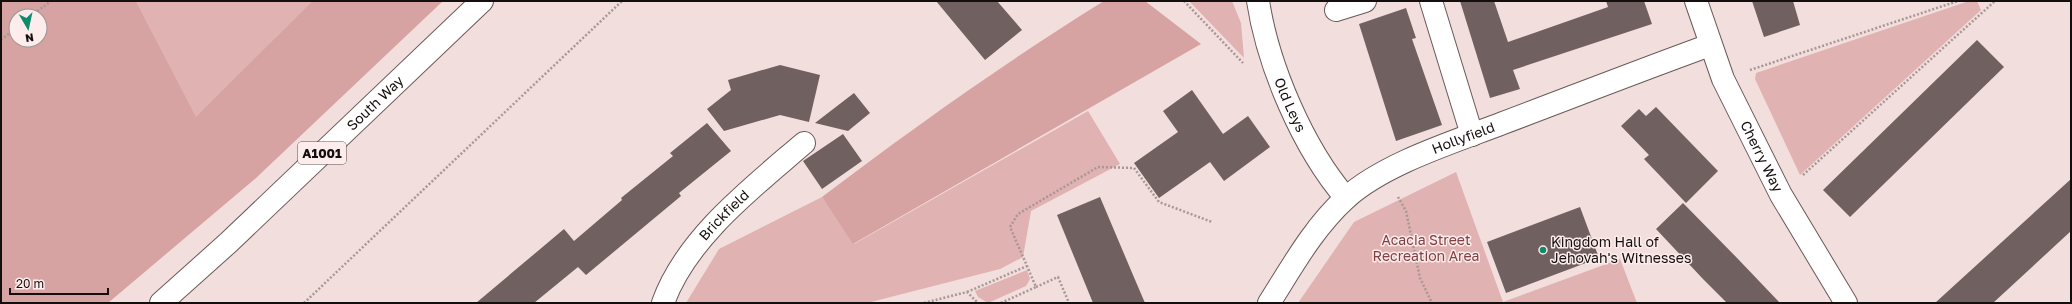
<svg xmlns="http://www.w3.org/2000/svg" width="2072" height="304" font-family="'Golos Text',sans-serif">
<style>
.green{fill:#e0b2b1}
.forest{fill:#d7a3a2;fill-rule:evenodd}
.building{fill:#70605f}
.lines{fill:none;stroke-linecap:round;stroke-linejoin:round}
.minor-casing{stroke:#6a5959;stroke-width:24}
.major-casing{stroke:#6a5959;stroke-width:24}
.path{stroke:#a79796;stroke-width:2.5;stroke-dasharray:2 2;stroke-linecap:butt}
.minor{stroke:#fff;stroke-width:22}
.major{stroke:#fff;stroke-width:22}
.poi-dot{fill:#11896b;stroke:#fcecec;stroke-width:1.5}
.labels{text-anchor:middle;stroke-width:3;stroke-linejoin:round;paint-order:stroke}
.shield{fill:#fcecec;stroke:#5a5151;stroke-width:1}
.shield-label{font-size:13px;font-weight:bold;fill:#150e0e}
.street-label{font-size:14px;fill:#150e0e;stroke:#fcecec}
.park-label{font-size:14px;fill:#813f41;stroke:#fcecec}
.poi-label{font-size:14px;fill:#150e0e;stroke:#fcecec;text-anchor:start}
</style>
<rect width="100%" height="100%" fill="#f2dedd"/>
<path class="green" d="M136,1h176l-116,117z
M1189,1h43l9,22 3,35z
M1969,1h8l4,9 -181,165 -45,-96 1,-6z
M1088,111l32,53 -89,47 -8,46 -23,12 -133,34h-181l33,-54 103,-52 32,47z
M1456,172l47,130 117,-43 17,44h-339l56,-81z
M1027,270l3,9 -4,7 -38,17 -10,-6 -3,-6z"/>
<path class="forest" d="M1,1h135l60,116 116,-116h131l-187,177 -148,125h-107zM16,16h24v24h-24z
M1104,1h41l56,43 -348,200 -31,-47c91,-69 185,-136 282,-196z"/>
<path class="building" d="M936,1h61l25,29 -37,30z
M1460,1h34l14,41 100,-35 -2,-6h38l8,23 -139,46 7,19 -30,9z
M1752,1h41l7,24 -36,12z
M1406,8l10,30 -4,1 30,86 -46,16 -37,-117z
M1977,40l27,27 -154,150 -27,-27z
M780,65l40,10 -11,47 -29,-7 -56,16 -17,-22 24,-19 -3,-10z
M1192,90l31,44 25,-18 22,31 -46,34 -14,-19 -51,36 -25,-35 44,-31 -15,-21z
M854,93l16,20 -22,18 -33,-8z
M1656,107l62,64 -32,32 -42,-44 5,-4 -28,-29 18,-17 7,7z
M707,123l24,28 -52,42 2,3 -95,79 -8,-8 -44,36h-58l88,-74 10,12 48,-41 -1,-2 52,-42 -3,-3z
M843,134l19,27 -40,28 -19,-28z
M2071,179v52l-78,72h-58z
M1100,197l33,78 12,28h-52l-36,-88z
M1683,203l55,56 42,44h-53l-24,-24 -47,-50z
M1580,207l19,51 -93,35 -19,-51z"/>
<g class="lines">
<g class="minor-casing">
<g id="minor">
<path id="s1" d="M1258,1c10,65 45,147 88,197"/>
<path d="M1431,1l41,134"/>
<path id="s2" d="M1696,1l27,78 58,116 65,108"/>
<path d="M1336,10l29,-9"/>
<path id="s3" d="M663,303c23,-65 90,-116 141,-160"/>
<path id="s4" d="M1269,303c23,-36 44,-75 77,-105 39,-35 108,-56 157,-75 69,-26 138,-53 207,-78"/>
</g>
</g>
<g class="major-casing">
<g id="major">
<path id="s5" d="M161,303l67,-60 254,-242"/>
</g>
</g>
<path class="path" d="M1184,1l59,62
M31,16l20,-15
M1,40l15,-12
M1750,70l208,-69
M1803,175l192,-174
M1398,197l8,14 14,67 12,25
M1036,287l22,-10 11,26
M967,292l60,-26 -17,-39 8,-13 80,-47 36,1 25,34 53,20
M304,303l318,-302
M924,303l43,-11 11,11
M1001,303l35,-16 -9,-21"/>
<use href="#minor" class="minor"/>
<use href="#major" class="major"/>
</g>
<circle class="poi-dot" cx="1543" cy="250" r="4"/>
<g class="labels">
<rect class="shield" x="298" y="142" width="48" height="22" rx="3"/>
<g class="shield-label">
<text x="322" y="158">A1001</text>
</g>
<g class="street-label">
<text dy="5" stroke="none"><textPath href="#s5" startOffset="293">South Way</textPath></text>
<text dy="5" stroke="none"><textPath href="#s1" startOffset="109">Old Leys</textPath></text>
<text dy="5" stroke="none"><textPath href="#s4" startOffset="263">Hollyfield</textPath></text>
<text dy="5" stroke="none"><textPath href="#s2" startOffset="169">Cherry Way</textPath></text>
<text dy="5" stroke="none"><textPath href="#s3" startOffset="108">Brickfield</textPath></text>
</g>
<g class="park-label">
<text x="1426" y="245">Acacia Street<tspan x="1426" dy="16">Recreation Area</tspan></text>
</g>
<g class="poi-label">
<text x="1551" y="247">Kingdom Hall of<tspan x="1551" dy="16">Jehovah's Witnesses</tspan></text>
</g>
</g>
<rect width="2072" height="304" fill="none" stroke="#150e0e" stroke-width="4"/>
<g transform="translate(28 28) rotate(171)"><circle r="19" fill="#fcecec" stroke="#a09393"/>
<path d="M0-3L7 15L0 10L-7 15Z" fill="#11896b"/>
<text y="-6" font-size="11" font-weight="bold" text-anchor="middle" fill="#150e0e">N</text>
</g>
<path d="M10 288v6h98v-6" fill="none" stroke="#150e0e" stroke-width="2"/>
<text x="16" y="288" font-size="12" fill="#150e0e" stroke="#fcecec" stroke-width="3" paint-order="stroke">20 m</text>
</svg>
